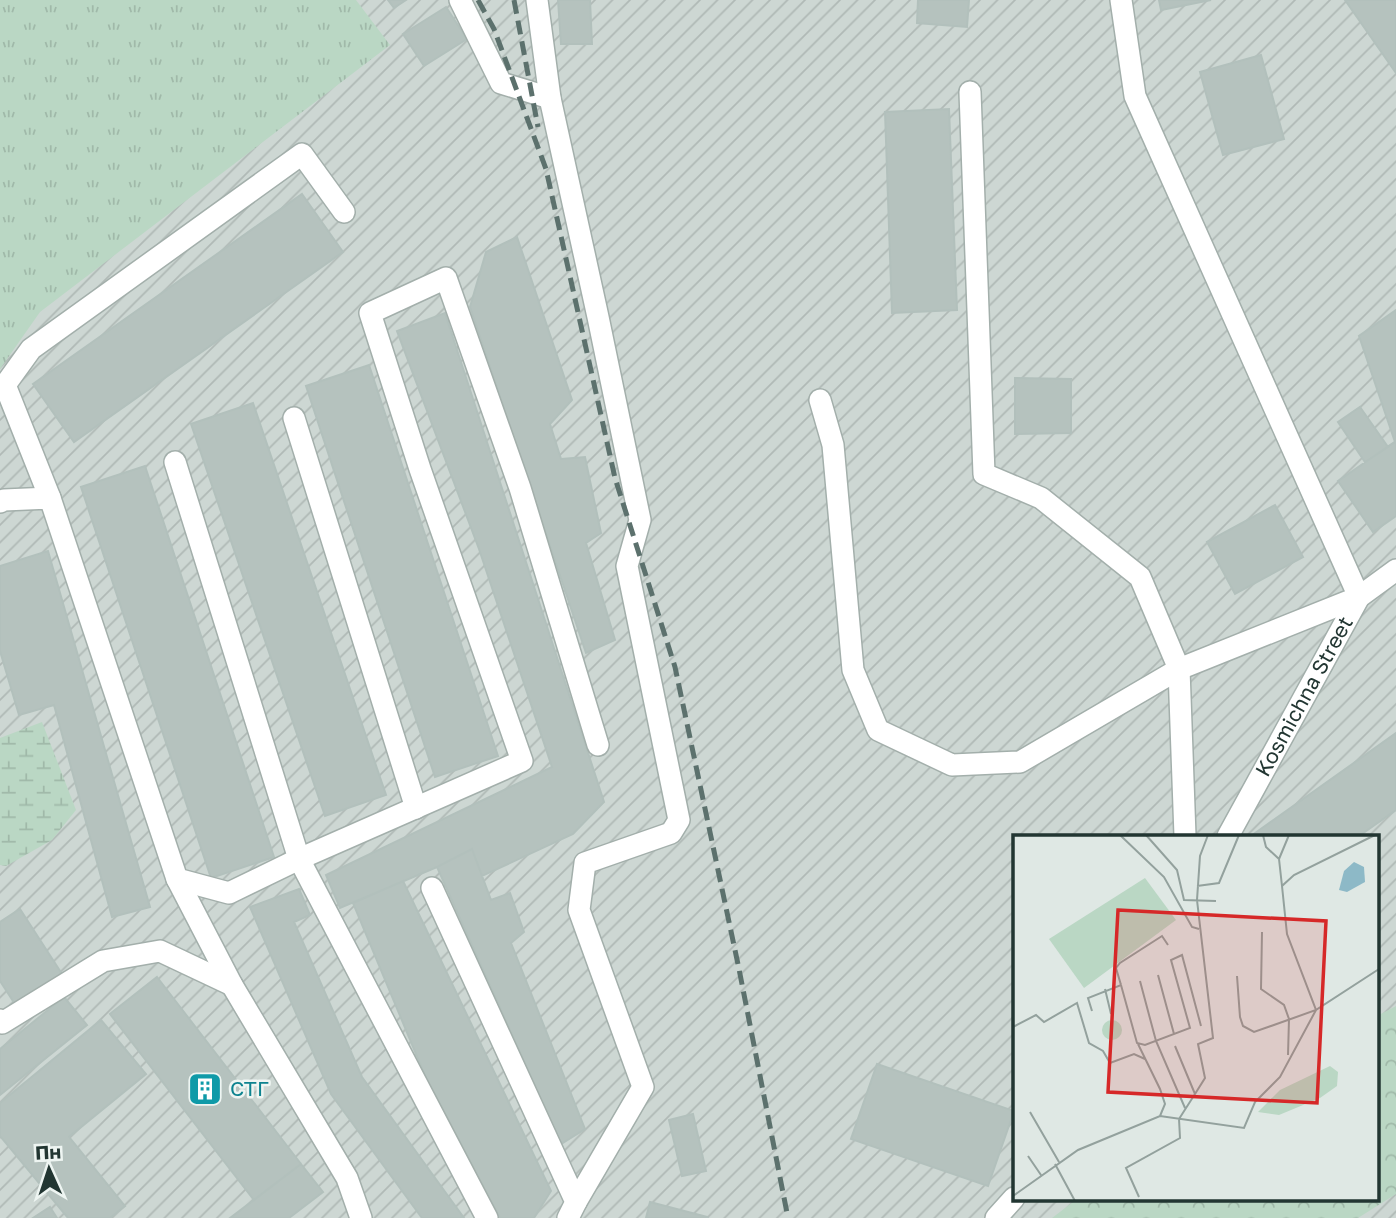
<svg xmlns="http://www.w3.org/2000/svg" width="1396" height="1218" font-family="'Golos Text',sans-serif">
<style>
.industrial{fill:url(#industrial-furrows);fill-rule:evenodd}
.grass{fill:url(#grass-tufts)}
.forest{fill:url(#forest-crowns)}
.wetland{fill:url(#wetland-marsh)}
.building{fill:#b5c2be;stroke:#b2c0bc;stroke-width:2}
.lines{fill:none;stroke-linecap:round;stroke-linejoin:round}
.minor-casing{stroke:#a3afab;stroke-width:24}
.minor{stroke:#fff;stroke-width:21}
.rail{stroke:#5c716d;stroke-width:5;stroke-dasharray:14 7;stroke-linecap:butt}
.labels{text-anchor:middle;stroke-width:5;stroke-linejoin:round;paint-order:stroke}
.street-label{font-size:21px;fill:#223632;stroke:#eef5f2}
.culture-label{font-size:21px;fill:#0d838f;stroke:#eef5f2;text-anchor:start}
.inset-road{fill:none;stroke:#93a19d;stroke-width:2}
.view{fill:#d62828;fill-opacity:0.15;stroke:#d62828;stroke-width:3.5}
.inset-edge{fill:none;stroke:#223632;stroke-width:3.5}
</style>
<defs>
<pattern id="industrial-furrows" width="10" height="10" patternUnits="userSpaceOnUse" patternTransform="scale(1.75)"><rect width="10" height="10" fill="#cdd7d3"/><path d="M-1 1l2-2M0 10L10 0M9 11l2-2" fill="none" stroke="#b0b9b6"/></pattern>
<pattern id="grass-tufts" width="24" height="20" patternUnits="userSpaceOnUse" patternTransform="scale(1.75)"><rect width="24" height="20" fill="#bad7c4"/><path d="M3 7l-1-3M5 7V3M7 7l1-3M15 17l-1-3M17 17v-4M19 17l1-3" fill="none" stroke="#a0b9a9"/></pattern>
<pattern id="forest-crowns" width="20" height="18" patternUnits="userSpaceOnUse" patternTransform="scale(1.75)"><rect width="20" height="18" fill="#bad7c4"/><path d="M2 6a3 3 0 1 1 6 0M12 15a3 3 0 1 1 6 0" fill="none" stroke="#a0b9a9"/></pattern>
<pattern id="wetland-marsh" width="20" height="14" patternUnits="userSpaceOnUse" patternTransform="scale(1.75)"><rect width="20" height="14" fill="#bad7c4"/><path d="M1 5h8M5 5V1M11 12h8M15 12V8" fill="none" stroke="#a0b9a9"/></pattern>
</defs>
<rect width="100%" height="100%" fill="#dfe8e4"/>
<path class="industrial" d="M0,0h1396v1218h-1396zM1014,836h363v363h-363z"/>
<path class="grass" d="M0,0h356l34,45 -350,267 -40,57z"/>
<path class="forest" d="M1396,1006v188l-38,24h-306l25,-19h300v-183z"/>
<path class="wetland" d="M42,722l34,88 -24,30 -46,26 -6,-1v-127z"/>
<path class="building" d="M388,0h18l-12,8z
M558,0h32l2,44h-31z
M918,0h51l-2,27 -50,-4z
M1159,0h52l-50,10z
M1345,0h51v73z
M446,7l21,32 -43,27 -21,-32z
M1261,55l23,84 -61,16 -23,-83z
M949,109l8,201 -65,3 -7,-201z
M302,194l41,58 -269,190 -41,-58z
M517,237l55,163 -22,24 11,35 24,-2 16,76 -15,10 29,97 -29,13 -116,-346 16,-55z
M1396,310v131l-1,1 -36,-106z
M445,313l159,489 -31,32 -91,42 -10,-27 -35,18 -97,41 -14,-33 226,-108 -73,-218 -82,-218z
M369,365l129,391 -63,21 -129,-391z
M1015,378l56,1v54l-56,1z
M253,403l133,392 -61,21 -134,-392z
M1360,407l28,40 -23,15 -27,-40z
M1396,441v75l-23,16 -35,-51z
M145,466l129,391 -63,21 -130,-391z
M1275,505l28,52 -68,37 -28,-52z
M48,551l102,356 -38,10 -58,-212 -35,10 -19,-64v-85z
M1396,733v77l-37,26h-108z
M472,849l19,51 19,-7 14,39 -13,11 74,186 -24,15 -124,-277z
M403,881l148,310 -17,27h-34l-74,-140 -73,-175z
M299,889l11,26 -16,7 68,155 102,141h-42l-91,-124 -81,-187z
M20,909l42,65 -47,30 -15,-23v-59z
M157,977l144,187 -47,36 -144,-186z
M64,997l23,28 -87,70v-46z
M101,1020l45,54 -77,63 56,69 -15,12h-42l-68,-82v-33z
M877,1064l137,47 -26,75 -137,-47z
M693,1114l13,57 -24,5 -13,-56z
M301,1164l22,28 -34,26h-59z
M650,1202l57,15 1,1h-62z
M50,1207l7,11h-24z"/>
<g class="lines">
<g class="minor-casing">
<g id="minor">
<path d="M460,0l41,83 49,15"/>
<path d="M537,0l13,98 48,219 42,203 -13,46 52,254 -8,13 -86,30 -6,47 64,177 -67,115"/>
<path d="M970,92l14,382 57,24 99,79 39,92 6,167"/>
<path d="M820,400l13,45 20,225 25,60 74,35 68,-3 159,-93 180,-72 -224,-501 -14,-96"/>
<path d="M294,418l122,390"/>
<path d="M175,462l124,397 188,359"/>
<path d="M50,498l-45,-113 26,-36 271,-195 42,58"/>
<path d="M0,502l4,-2 46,-2 127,381 52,14 70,-34 223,-98 -102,-292 -50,-156 76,-35 74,210 78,257"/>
<path id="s1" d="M1228,836l131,-239 37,-27"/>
<path d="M177,879l55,106 115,193 14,40"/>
<path d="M432,888l144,314 -8,16"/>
<path d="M0,1020l2,3 101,-62 57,-10 72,34"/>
<path d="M996,1218l18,-20"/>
</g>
</g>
<use href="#minor" class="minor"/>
<path class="rail" d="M478,0l16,29 52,140 69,309 60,189 64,302 49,249
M514,0l24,127"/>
</g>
<defs>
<g id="building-square" transform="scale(1.75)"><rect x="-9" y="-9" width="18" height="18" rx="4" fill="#0f9aa8" stroke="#eef5f2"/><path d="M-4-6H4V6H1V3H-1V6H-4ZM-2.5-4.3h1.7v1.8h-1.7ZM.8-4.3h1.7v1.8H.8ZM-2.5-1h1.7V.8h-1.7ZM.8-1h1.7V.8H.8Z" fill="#fff"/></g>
</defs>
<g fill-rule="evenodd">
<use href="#building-square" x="205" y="1089"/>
</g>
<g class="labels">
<g class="street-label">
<text dy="7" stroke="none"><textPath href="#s1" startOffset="159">Kosmichna Street</textPath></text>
</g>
<g class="culture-label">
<text x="230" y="1096">СТГ</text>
</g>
</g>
<g transform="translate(1013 835)">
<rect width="366" height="366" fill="#dfe8e4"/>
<path d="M132,43l31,42 -92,68 -35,-49z" fill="#bad7c4"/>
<path d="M317,231l8,6 -1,14 -17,12 -41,17 -21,-3 22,-22z" fill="#bad7c4"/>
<path d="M89 195a10 10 0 1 1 20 0a10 10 0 1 1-20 0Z" fill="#bad7c4"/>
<path d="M341,27l10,5 1,15 -18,10 -8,-2 5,-19z" fill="#8db9c7"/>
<path class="inset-road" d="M107,0l44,42 28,50 7,2M133,0l31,35 7,30 32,1M250,0l3,12 13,12 3,27M266,24l10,-24M184,51l22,-3 20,-48M249,97l-1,57 23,16 5,14 -1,36M145,140l16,59M224,141l3,41 3,9 11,6 62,-22 -29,-76 -5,-48 12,-11 81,-40M127,146l16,60 29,67M108,150l-5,-17 4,-5 42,-27 6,9M92,154l6,25M79,176l-4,-13 33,-13 16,58 8,2 45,-17 -19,-68 11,-5 19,71M0,192l23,-12 8,7 33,-19 12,40 14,8 7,12 24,-9 11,5M125,209l22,45 5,15 -5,12M182,259l10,-16 -7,-34 15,-6 -16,-138 3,-44 8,-21M17,277l29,50M15,321l13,19M42,329l20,37M0,361l65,-46 82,-34 84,12 11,-26 25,-25 36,-67 63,-41M126,362l-13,-29 54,-30 -1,-19 16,-25 -20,-48"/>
<path class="view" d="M105,75l208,11 -9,182 -209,-11z"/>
<rect width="366" height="366" class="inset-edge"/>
</g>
<g transform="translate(49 1169) rotate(357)" stroke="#eef5f2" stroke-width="5" paint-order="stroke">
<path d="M0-5L12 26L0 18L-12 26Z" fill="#223632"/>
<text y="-10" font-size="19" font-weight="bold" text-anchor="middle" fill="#223632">Пн</text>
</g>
</svg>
